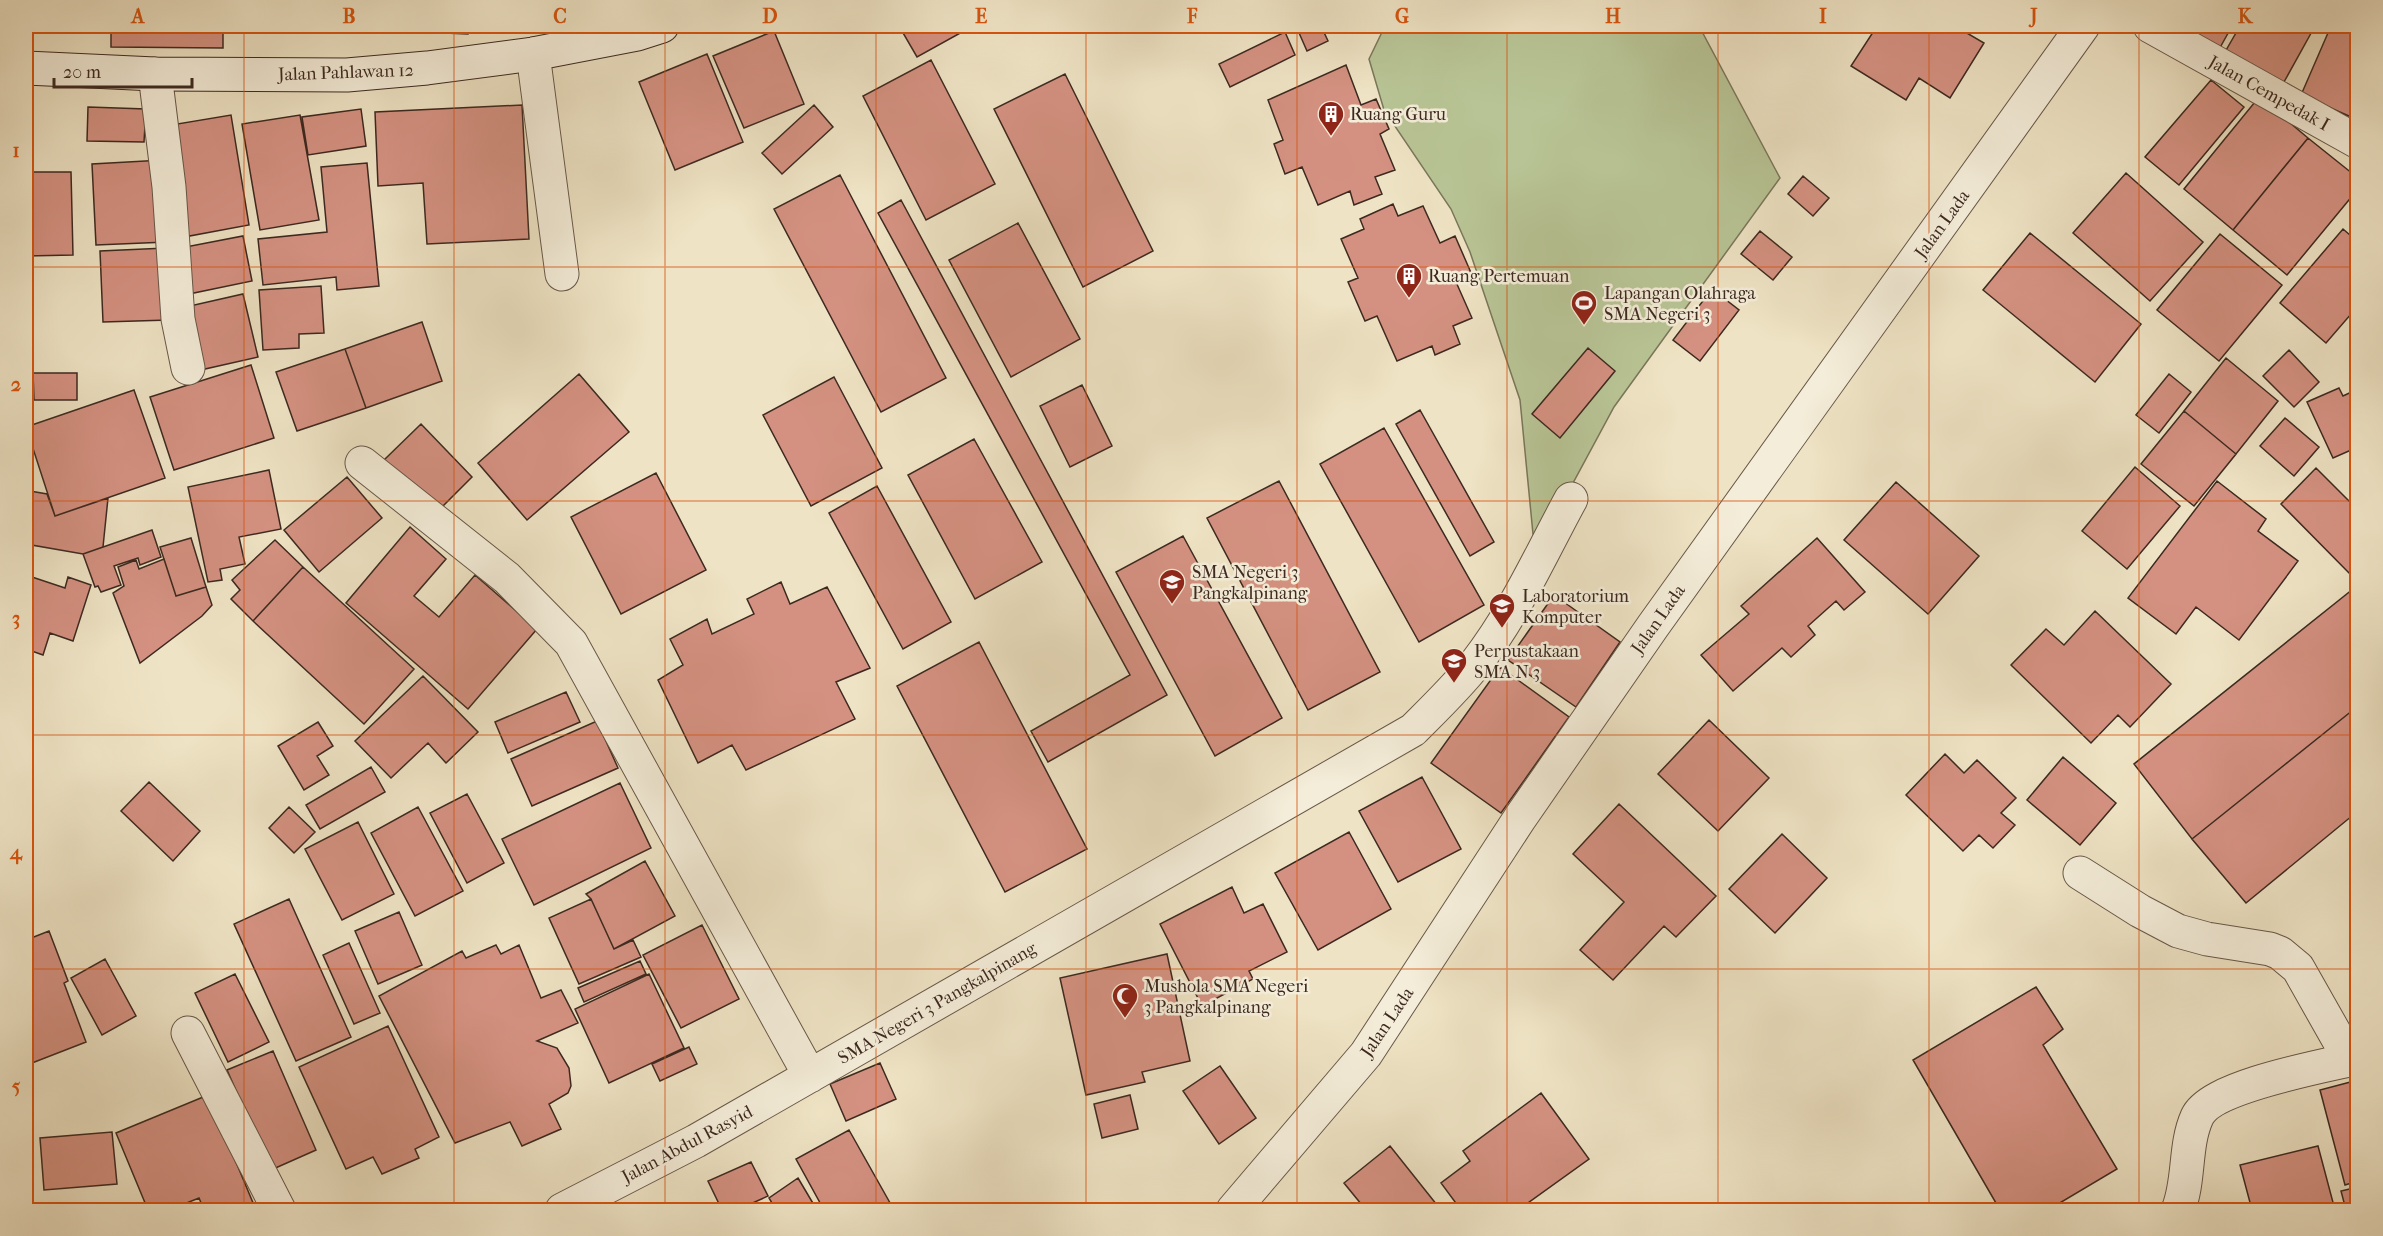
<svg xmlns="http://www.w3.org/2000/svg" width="2383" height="1236" font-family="'IM FELL French Canon',serif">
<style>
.green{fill:#b8c495;stroke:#7a765a;stroke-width:1.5}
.building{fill:#d49181;stroke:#3d2920;stroke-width:1.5}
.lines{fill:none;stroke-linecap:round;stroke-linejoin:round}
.minor-casing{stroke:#695849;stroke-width:35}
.secondary-casing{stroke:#3d2920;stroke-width:35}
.minor{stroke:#f4edd9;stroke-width:33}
.secondary{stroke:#f4edd9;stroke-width:33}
.grid{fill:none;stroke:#d7540e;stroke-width:1.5;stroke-opacity:0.55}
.labels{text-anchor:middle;stroke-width:5;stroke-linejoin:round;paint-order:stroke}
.street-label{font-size:18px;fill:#3d2920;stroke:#f4edd9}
.poi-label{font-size:18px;fill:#3d2920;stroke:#f4edd9;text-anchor:start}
.neatline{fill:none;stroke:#d7540e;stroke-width:2}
.grid-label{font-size:20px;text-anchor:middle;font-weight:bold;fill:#d7540e}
</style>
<rect width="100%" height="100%" fill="#eee3c4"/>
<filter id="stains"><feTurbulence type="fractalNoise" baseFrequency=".00333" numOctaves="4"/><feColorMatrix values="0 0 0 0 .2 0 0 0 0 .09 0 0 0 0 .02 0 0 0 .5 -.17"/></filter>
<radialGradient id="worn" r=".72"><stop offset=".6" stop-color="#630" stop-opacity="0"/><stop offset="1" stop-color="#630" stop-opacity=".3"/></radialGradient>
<path class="green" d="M1385,26h314l81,152 -166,229 -69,128 -12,-1 -13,-134 -50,-148 -19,-43 -67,-99 -15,-51z"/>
<path class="building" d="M45,26h52l-1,2z
M111,26h112v22l-112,-1z
M273,26h23v5l-23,-1z
M304,26h71v4l-71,-1z
M396,26h73l-1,8 -72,-3z
M899,26h74l-56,31z
M1296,26h25l7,15 -21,10z
M1877,26h78l29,17 -34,55 -31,-20 -13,22 -55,-34z
M2165,26h67l-15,27z
M2240,26h75l-36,65 -58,-32z
M2331,26h27v94l-57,-25z
M774,31l30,73 -60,24 -31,-72z
M1285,32l10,23 -65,32 -11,-23z
M707,54l36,88 -68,28 -36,-88z
M931,60l64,124 -69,36 -63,-124z
M1346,65l15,40 15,-6 13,30 -9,5 15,36 -20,7 7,17 -28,11 -4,-14 -32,14 -16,-38 -17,7 -11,-30 9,-4 -15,-40z
M1065,74l88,177 -70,36 -89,-178z
M2211,80l33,27 -65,78 -34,-28z
M2259,97l49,41 -75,92 -49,-41z
M522,105l7,134 -102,5 -4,-61 -45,3 -3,-74z
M814,105l19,22 -51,47 -20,-21z
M88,107l58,2 -2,33 -57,-1z
M361,109l5,37 -58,9 -6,-38z
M231,115l18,110 -65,12 -19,-111z
M300,115l19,105 -59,10 -18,-106z
M2308,138l50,40v11l-71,86 -54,-45z
M163,160l4,82 -71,3 -4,-81z
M367,163l12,123 -42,4 -1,-13 -73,8 -5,-46 69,-7 -6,-65z
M26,172h45l2,83 -47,1z
M2126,173l77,69 -53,59 -77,-68z
M840,175l106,203 -65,34 -107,-203z
M1803,176l26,22 -16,18 -25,-22z
M901,200l266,495 -119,67 -17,-31 99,-56 -252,-462z
M1393,204l5,12 25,-10 17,37 15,-7 17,39 -16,7 16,36 -19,8 7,18 -25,11 -3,-9 -35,15 -20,-45 -12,5 -17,-39 10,-4 -17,-39 23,-10 -4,-10z
M1018,223l62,116 -69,38 -62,-117z
M2343,229l15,13v64l-32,37 -46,-40z
M1760,231l32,26 -19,23 -32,-26z
M2030,233l111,91 -46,58 -112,-92z
M2220,234l62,51 -63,76 -62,-51z
M243,236l9,45 -68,14 -9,-46z
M166,248l3,72 -66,2 -3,-71z
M321,286l3,47 -25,1v14l-36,2 -4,-60z
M1712,289l27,21 -39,51 -27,-21z
M243,294l15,63 -62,14 -15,-63z
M422,322l20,59 -76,27 -21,-59z
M1588,348l27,23 -55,67 -28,-24z
M345,349l21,59 -69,23 -21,-59z
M2289,350l30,32 -25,25 -31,-31z
M2226,358l52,43 -42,53 -52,-43z
M251,365l23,73 -100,32 -24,-73z
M33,373h44v27h-43z
M579,374l50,58 -102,88 -49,-57z
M2169,374l22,18 -32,41 -23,-18z
M834,377l48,91 -71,38 -48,-91z
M1082,385l30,61 -42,21 -30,-61z
M2339,388l4,8 15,-7v58l-25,11 -26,-56z
M134,390l31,88 -110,38 -29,-89z
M1420,410l74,132 -24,14 -74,-132z
M2184,411l52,43 -42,52 -53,-42z
M2285,418l34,29 -25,29 -34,-30z
M421,424l51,53 -36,36 -52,-53z
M1384,428l100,177 -65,37 -99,-178z
M974,439l68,123 -67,37 -67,-124z
M2135,467l45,39 -53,63 -45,-38z
M2316,468l42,42v56l-8,8 -69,-70z
M269,470l12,59 -42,8 6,27 -25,5 2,11 -14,2 -20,-95z
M656,473l50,97 -85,44 -50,-97z
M347,477l35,41 -63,54 -35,-42z
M1279,481l101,191 -72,38 -101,-192z
M2217,481l49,38 -8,12 40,30 -59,79 -43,-33 -20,27 -48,-36z
M1896,482l83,74 -51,58 -84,-74z
M877,486l74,136 -48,27 -74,-136z
M30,491l17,3 8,22 53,-18 -5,49 -20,7 -57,-10v-39z
M410,527l36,32 -32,37 25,21 36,-42 62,54 -69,80 -122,-106z
M152,530l9,27 -21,8 -2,-7 -24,8 7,19 -20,7 -3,-6 -3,1 -12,-33z
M1183,536l99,182 -67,38 -99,-184z
M191,538l15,49 -30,9 -16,-49z
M1817,538l48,54 -21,18 -8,-9 -28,25 7,9 -24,22 -9,-9 -49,43 -32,-36 48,-41 -8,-8z
M275,540l28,27 -50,54 -22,-22 9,-9 -8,-10z
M164,559l12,37 30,-9 6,18 -10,11 -62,47 -27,-70 11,-7 -6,-19 18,-7 3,9z
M303,567l111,102 -50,55 -111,-103z
M26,575l39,13 3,-11 23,8 -18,56 -23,-8 -7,22 -17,-6z
M781,582l9,22 37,-17 43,81 -34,14 19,37 -109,51 -14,-25 -34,18 -40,-83 25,-15 -13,-26 37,-20 5,15 42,-20 -7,-15z
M2358,585v121l-166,133 -58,-75z
M1554,595l66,47 -44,65 -68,-47z
M2095,611l76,73 -41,43 -12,-12 -27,28 -80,-78 35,-36 18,16z
M979,642l108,207 -82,43 -108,-206z
M1500,667l69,50 -68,96 -70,-50z
M423,676l55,56 -32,31 -18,-20 -37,35 -36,-37z
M566,692l14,30 -72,31 -13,-31z
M2358,706v105l-112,92 -54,-64z
M1709,720l60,58 -51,53 -60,-57z
M597,721l21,47 -86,38 -21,-47z
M318,722l15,24 -16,10 12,19 -25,15 -26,-44z
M1945,754l19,19 13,-13 39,38 -15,15 14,12 -22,23 -14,-13 -16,16 -57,-56z
M2063,757l53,46 -36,42 -53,-45z
M371,767l14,25 -65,37 -14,-24z
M1422,777l39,72 -63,33 -39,-71z
M149,782l51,49 -27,30 -52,-50z
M620,783l31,65 -117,57 -32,-66z
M467,794l37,69 -37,20 -37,-70z
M1619,804l97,92 -40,41 -12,-11 -51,54 -33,-30 44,-48 -51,-48z
M289,807l26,25 -21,21 -25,-25z
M418,807l45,84 -48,25 -44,-83z
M358,822l36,72 -52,26 -37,-71z
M1349,832l42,77 -73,41 -43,-77z
M1782,834l45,44 -52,55 -46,-44z
M645,861l30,55 -61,33 -23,-50 -5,-5z
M1232,887l12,26 19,-9 24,48 -38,19 4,8 -51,27 -42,-82z
M289,899l62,138 -55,24 -62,-137z
M591,899l23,50 19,-9 8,17 -62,27 -30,-66z
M399,912l23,53 -44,19 -23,-53z
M702,925l37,74 -58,29 -38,-73z
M49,931l19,50 -4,2 22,59 -54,21 -6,-16v-107z
M349,943l31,70 -26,11 -31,-69z
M496,945l5,9 18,-9 22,53 20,-8 17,33 -41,18 20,7 12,20 2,18 -3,7 -19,11 12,25 -39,17 -12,-24 -55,21 -76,-147 83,-45 4,7z
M1167,954l23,107 -48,11 3,10 -59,13 -26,-117z
M105,959l31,57 -34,19 -31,-57z
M640,961l6,13 -62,28 -6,-14z
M235,974l34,68 -41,20 -33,-69z
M649,974l35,74 -75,35 -34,-74z
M2036,987l27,42 -20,16 74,124 -69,41h-48l-87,-150z
M388,1026l51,111 -24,12 4,9 -37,16 -9,-17 -27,12 -47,-102z
M689,1047l8,17 -37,17 -8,-17z
M273,1051l43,99 -45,20 -44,-100z
M880,1063l16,36 -50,22 -16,-37z
M1220,1066l36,52 -37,26 -36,-53z
M2358,1080v101l-13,4 -25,-95z
M1541,1093l48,66 -61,44 5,6 -2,1h-70l-20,-27 29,-22 -7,-10z
M208,1095l48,115h-52l-5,-12 -30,12h-21l-32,-77z
M1130,1095l8,34 -36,9 -8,-34z
M849,1130l45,80h-70l-28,-51z
M112,1132l5,52 -73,6 -4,-52z
M1390,1146l51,64h-75l-22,-27z
M2318,1146l17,64h-83l-12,-45z
M751,1162l17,34 -31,14h-15l-14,-29z
M798,1178l19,32h-41l-7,-12z
M2358,1187v23h-12l-5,-19z"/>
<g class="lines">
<g class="minor-casing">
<path id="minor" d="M2150,26l208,116
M533,54l29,220
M155,74l14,113 9,132 10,49
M362,463l145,115 64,65 239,433
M2080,873l60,38 38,20 29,8 63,10 10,4 18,15 52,92
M188,1033l91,177
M562,1210l134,-69 717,-411c22,-22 44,-43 63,-67 39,-50 65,-109 95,-164
M1233,1210l133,-156 154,-236 133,-192 430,-600
M2178,1210c12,-29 6,-64 19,-93 14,-31 127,-51 161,-59"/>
</g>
<g class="secondary-casing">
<path id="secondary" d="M26,68l129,6 192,1 80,-7 106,-14 104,-20 25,-8"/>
</g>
<use href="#minor" class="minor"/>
<use href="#secondary" class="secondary"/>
</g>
<path class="grid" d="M244,26v1184M454,26v1184M665,26v1184M876,26v1184M1086,26v1184M1297,26v1184M1507,26v1184M1718,26v1184M1929,26v1184M2139,26v1184M26,267h2332M26,501h2332M26,735h2332M26,969h2332"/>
<defs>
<g id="building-pin" transform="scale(1.35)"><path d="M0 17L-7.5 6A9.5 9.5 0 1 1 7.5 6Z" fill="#8f2418" stroke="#f4edd9"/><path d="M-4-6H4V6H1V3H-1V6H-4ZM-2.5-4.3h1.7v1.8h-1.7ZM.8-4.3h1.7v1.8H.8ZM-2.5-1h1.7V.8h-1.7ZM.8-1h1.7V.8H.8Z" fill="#fff"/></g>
<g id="stadium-pin" transform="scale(1.35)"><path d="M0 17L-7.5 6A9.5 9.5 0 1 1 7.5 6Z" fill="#8f2418" stroke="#f4edd9"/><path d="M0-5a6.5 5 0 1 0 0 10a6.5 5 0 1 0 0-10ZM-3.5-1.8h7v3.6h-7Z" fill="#fff"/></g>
<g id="school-pin" transform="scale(1.35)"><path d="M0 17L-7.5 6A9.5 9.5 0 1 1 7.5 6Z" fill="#8f2418" stroke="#f4edd9"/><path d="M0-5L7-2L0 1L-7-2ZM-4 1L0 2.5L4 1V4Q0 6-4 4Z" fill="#fff"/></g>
<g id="mosque-pin" transform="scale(1.35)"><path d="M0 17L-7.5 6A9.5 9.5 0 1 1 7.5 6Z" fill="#8f2418" stroke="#f4edd9"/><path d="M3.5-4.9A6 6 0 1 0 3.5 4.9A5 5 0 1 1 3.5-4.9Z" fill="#fff"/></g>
</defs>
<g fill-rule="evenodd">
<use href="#building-pin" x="1331" y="114"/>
<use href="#building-pin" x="1409" y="276"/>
<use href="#stadium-pin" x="1584" y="303"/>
<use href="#school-pin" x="1172" y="582"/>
<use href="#school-pin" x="1502" y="606"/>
<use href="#school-pin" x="1454" y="661"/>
<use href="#mosque-pin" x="1125" y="996"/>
</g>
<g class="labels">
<g class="street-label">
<text transform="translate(346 72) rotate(-2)" y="6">Jalan Pahlawan 12</text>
<text transform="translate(2269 93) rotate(29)" y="6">Jalan Cempedak I</text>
<text transform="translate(1942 224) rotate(-54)" y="6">Jalan Lada</text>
<text transform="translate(1658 619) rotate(-55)" y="6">Jalan Lada</text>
<text transform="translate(937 1003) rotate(-30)" y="6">SMA Negeri 3 Pangkalpinang</text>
<text transform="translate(1387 1022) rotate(-56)" y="6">Jalan Lada</text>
<text transform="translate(687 1144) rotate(-28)" y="6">Jalan Abdul Rasyid</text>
</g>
<g class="poi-label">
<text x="1350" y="120">Ruang Guru</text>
<text x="1428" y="282">Ruang Pertemuan</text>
<text x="1604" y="299">Lapangan Olahraga<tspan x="1604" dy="21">SMA Negeri 3</tspan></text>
<text x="1192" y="578">SMA Negeri 3<tspan x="1192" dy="21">Pangkalpinang</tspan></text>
<text x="1522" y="602">Laboratorium<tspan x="1522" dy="21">Komputer</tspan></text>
<text x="1474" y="657">Perpustakaan<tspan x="1474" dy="21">SMA N 3</tspan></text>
<text x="1144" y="992">Mushola SMA Negeri<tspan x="1144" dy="21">3 Pangkalpinang</tspan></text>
</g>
</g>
<rect width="2383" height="1236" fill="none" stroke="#eee3c4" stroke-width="66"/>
<path d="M54 78v9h138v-9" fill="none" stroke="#3d2920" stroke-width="3"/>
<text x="63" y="78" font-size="18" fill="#3d2920" stroke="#f4edd9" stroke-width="4.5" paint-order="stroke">20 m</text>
<rect x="33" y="33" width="2317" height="1170" class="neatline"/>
<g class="grid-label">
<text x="138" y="23">A</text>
<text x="349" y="23">B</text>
<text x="560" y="23">C</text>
<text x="770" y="23">D</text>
<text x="981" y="23">E</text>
<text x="1192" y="23">F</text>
<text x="1402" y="23">G</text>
<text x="1613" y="23">H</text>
<text x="1823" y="23">I</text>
<text x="2034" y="23">J</text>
<text x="2245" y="23">K</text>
<text x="16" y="157">1</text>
<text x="16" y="391">2</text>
<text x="16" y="625">3</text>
<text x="16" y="859">4</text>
<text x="16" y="1093">5</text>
</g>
<rect width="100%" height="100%" filter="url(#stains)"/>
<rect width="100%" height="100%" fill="url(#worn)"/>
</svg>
